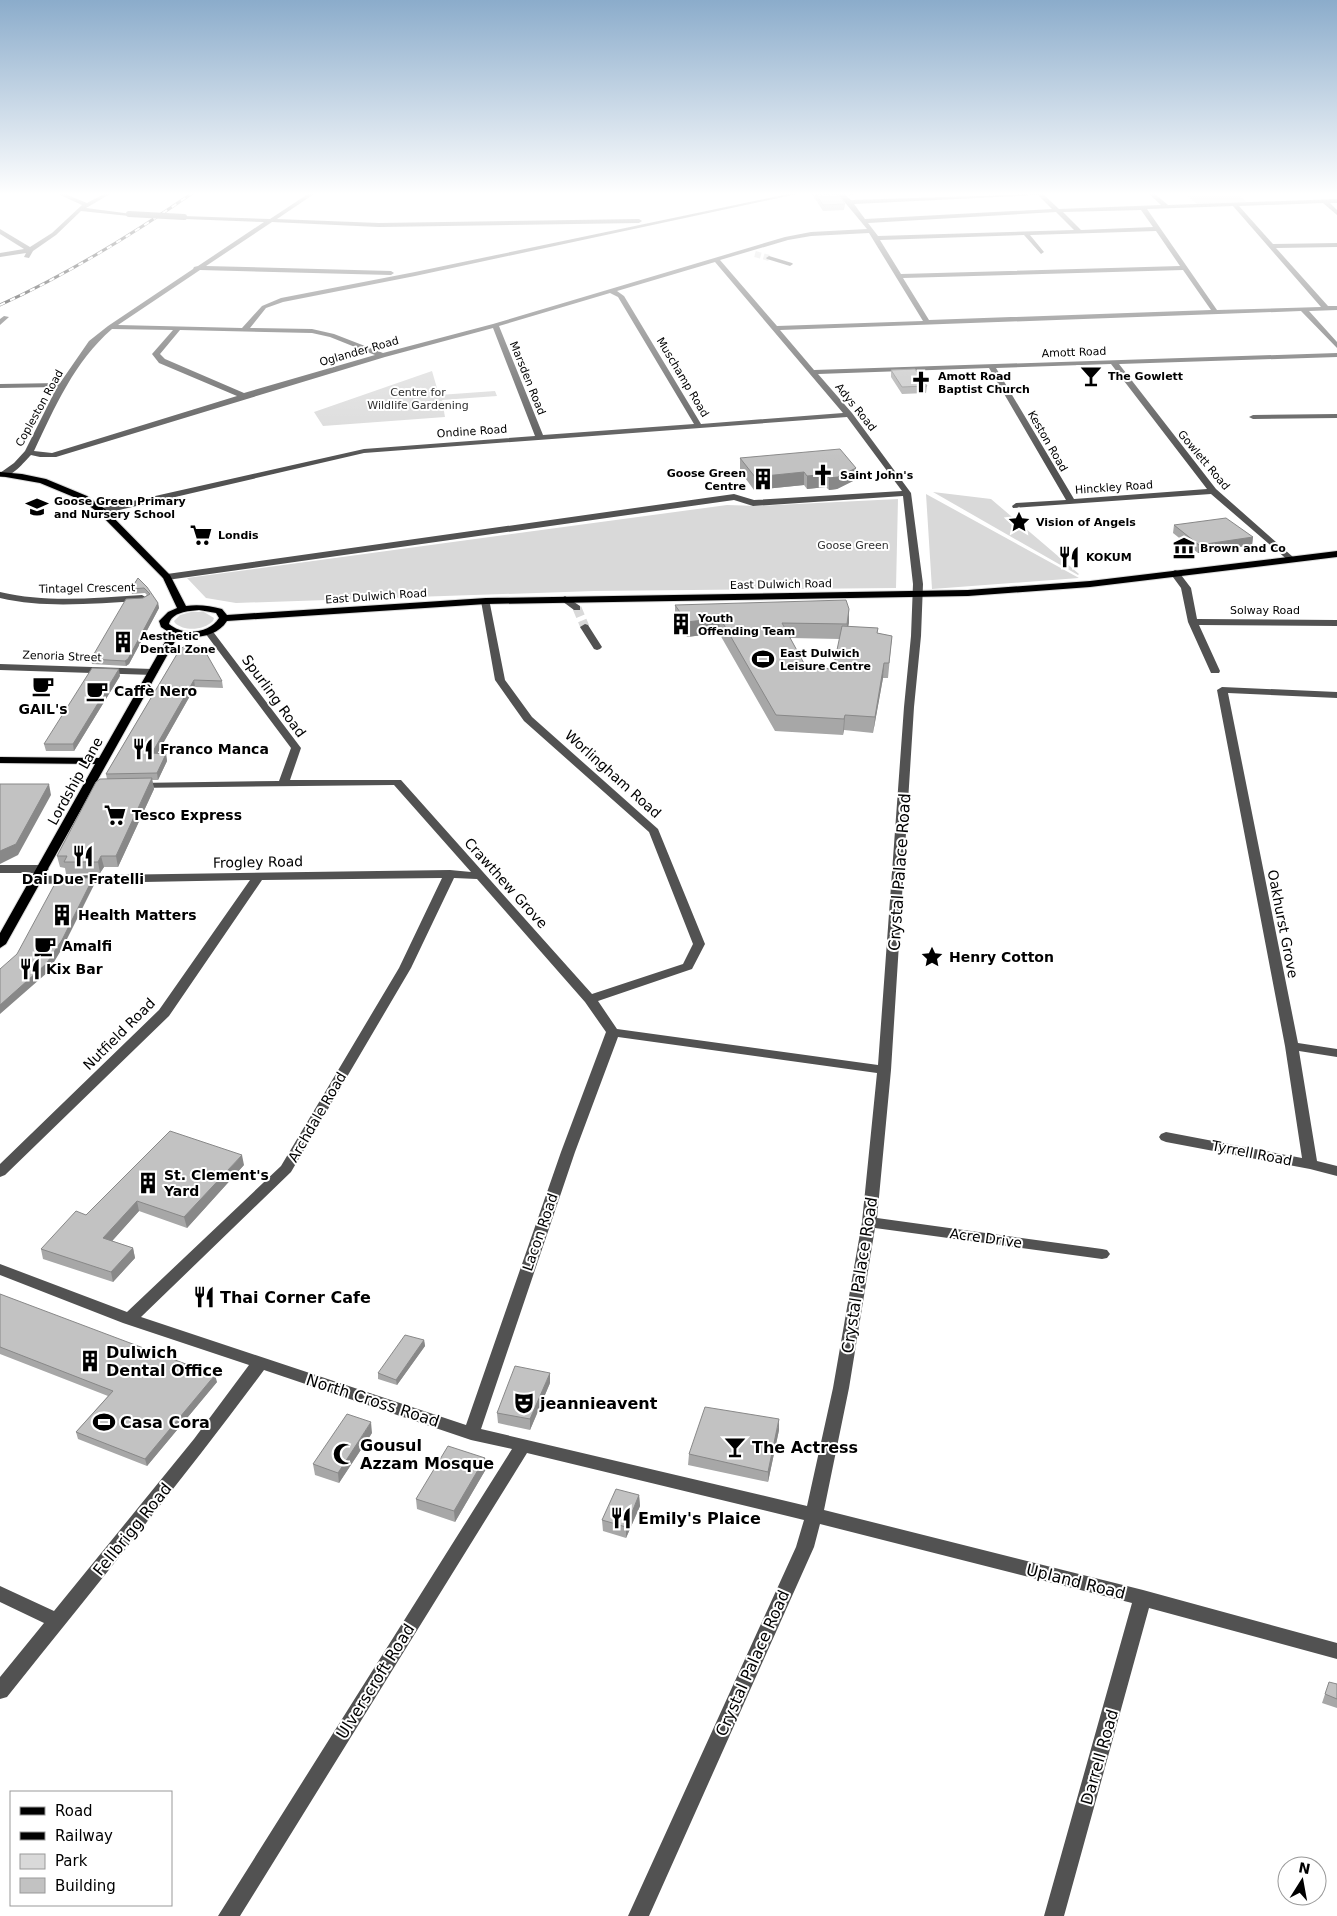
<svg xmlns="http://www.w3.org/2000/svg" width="1337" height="1916" font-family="'DejaVu Sans',sans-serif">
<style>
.green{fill:#d9d9d9}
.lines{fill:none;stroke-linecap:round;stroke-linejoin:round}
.minor-tunnel-far1{stroke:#d9d9d9;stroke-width:6;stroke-dasharray:6 3;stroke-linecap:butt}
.minor-tunnel{stroke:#d9d9d9;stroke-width:9;stroke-dasharray:9 4.5;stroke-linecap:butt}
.major-casing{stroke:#dbdbdb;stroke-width:2}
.minor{fill:#525252;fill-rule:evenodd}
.major{fill:#000;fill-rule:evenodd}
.rail-casing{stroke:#000;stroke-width:3}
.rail{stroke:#fff;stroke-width:2;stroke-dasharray:5.5;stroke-linecap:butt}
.minor-bridge{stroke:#525252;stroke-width:6}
.wall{fill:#a7a7a7;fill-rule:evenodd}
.shaded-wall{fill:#888}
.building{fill:#c2c2c2;stroke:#888}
.labels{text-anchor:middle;stroke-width:4;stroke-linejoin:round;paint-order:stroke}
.far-street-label{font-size:11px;fill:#000;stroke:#fff}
.far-poi-label{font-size:11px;font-weight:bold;fill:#000;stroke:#fff;text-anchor:start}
.far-park-label{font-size:11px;fill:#303030;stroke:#fff}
.poi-label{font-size:14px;font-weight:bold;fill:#000;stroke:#fff;text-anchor:start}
.street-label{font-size:14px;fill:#000;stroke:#fff}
.near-street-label{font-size:16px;fill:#000;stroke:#fff}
.near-poi-label{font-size:16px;font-weight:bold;fill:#000;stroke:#fff;text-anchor:start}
</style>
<rect width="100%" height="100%" fill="#fff"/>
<path class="green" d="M1186,194h51l10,8 -50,2z
M432,371l7,24 56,-4 2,5 -55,4 3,17 -122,9 -9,-14z
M933,492l58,7 88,75 -1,1z
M926,494l153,84 -147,11z
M898,499l-2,89 -302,3 -358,12 -30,-5 -19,-20 540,-73 31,1z
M191,612h13l10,6 -1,3c-9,9 -28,11 -38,2l-1,-2 6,-6z"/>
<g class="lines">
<path class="minor-tunnel-far1" d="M755,254l14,4"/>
<path class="minor-tunnel" d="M577,608l8,19"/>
<g class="major-casing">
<path id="major" d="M0,472l22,2 24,5 41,17 18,13 65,66 16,31c13,-2 24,0 36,3l5,6 259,-17 482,-8 122,-9 247,-30v6l-247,30 -122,9 -482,8 -259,17c-10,16 -32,18 -49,15l-172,308 -6,4v-15l95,-169 -95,-1v-6l99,1 71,-125 -9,-6 -2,-6 9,-9 9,-4 -14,-30 -64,-65 -18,-13 -41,-17 -40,-7zM199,610l17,3 3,5c-10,16 -36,18 -50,6 3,-12 19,-13 30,-14z"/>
</g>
<path class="minor" d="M58,194h7l22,9 17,-9h6l-24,14 46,6 -3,2 -48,-5 -25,24 -23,16 -4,7 -5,-1 2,-4 -26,4v-4l24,-4 -24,-15v-5l30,18 22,-14 30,-28z
M308,194h6l-37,25 102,4 260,-4 3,2 -3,2 -260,4 -107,-5 -66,44 185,5 3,2 -3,2 -191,-5 -82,55 124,3 20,-22 19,-8 134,-26 373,-78h9l-382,82 -132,26 -17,6 -16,20 62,1 22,5 49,19 110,-29 292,-87 26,-5 56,-3 -29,-35h6l7,6 192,-6 16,15 102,-4 -12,-11h6l13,11 169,-6v4h-7l7,7v5l-14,-12 -84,3 34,38 64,-1v4l-61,1 52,58h9v4l-28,1 28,31v6l-36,-37 -521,19 34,40 523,-17v4l-218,7 97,125 77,68v4l-3,1 -79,-68 -198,14 -1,-2 4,-3 50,-3 -77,-132 -171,6 34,39 59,80 12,91 -2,52 -7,71 -23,363 -14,148 225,31 5,1 3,4 -3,4 -5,1 -227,-31 -26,160 -25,122 319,80 194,53v16l-188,-51 -85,308h-20l88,-313 -312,-79 -6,23 -165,369h-21l168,-369 8,-27 -277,-67 -287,463h-22l294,-467 -41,-9 -207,-70c-83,112 -171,219 -257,327l-7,2v-22l44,-54 -44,-21v-16l54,25 140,-172 55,-74 -126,-42 -123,-48v-11l127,48 154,-146 118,-198 43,-90 -180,2 -93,136 -164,159 -5,2v-13l159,-154 91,-130 -213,4 -6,-4 6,-4 413,-6 21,2 -77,-87 -262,3 -1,-2 5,-3 143,-2 12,-33 -86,-115v-4h6l90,119 -11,32h111l191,214 91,-30 10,-20 -44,-112 -125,-111 -29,-41 -14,-79 5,-3 3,1 16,81 27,37 126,112 47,115 -13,25 -94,32 19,28 261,36 26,-358 7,-71 2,-52 -10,-88 -150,10 -19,-6 -567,80 -5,-3 5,-3 567,-80 20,6 148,-9 -55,-74 -483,36 -262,61 -4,-3 4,-3 262,-59 171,-13 -42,-108 -108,29 -329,100h-16l-9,-2c-8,8 -19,23 -31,22v-4l14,-10 11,-12 32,-64 -57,1v-4l60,-1 29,-42 19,-15 85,-57 1,-2 4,-1 66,-44 -80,-3 -2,-3 88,3zM1038,195l14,14 -187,10 -11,-15zM1233,206l88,101 -104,3 -70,-101zM1141,210l12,17 -72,3 -18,-18zM1056,212l18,18 -196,6 -10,-13zM1156,231l24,35 -279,8 -21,-34 144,-5 17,19 3,-2 -14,-17zM869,233l54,88 -146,5 -57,-66 68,-20 23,-4zM715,262l128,151 -142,11 -77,-128 -7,-5zM1183,270l28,40 -282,10 -26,-42zM610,293l8,4 76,127 -151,11 -44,-109zM112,329l61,1 -21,24 7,9 78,33 -185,57 -18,-2c21,-44 40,-89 78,-122zM180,330l132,3 18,4 45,18 -131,38 -79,-34 -5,-5zM1111,364l96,125 -133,10 -78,-131zM454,878l23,1 108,123 21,30 -45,120 -95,273 -325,-108 150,-145 120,-204zM618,1037l259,36 -15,149 -29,166 -26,118 -326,-77 94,-277z
M769,256l23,7 1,1 -3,2 -23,-7 -1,-1z
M4,316l5,1 -9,8v-6z
M1337,414v4l-84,1 -4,-2 4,-2z
M1175,570l3,1 13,17 6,31 140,1v6l-138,-1 21,46 -1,2h-8l-23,-51 -7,-34 -11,-15z
M0,592c47,11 94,6 142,3l5,3 -5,3c-48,2 -95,8 -142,-3z
M565,596l15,10v4h-6l-12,-9 -2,-2z
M585,624l3,1 14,22 -2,2 -3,1 -3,-1 -14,-22z
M0,664l153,5 5,3 -5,3 -153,-5z
M1222,687l115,5v6l-109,-5 70,350 39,6v8l-38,-6 18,110 20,5v10l-27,-7 -144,-27 -5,-2 -2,-3 2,-3 5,-2 136,26 -17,-112 -68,-356z
M0,865h43l6,4 -6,4h-43z"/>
<use href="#major" class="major"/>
<g class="rail-casing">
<path id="rail" d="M0,305c68,-31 130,-69 191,-111"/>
</g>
<use href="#rail" class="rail"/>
<path class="minor-bridge" d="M129,214l55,3"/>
</g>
<path class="wall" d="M812,194h28v3l5,7 -1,6 -21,1z
M891,370l36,16 -1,7 -24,1 -11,-17z
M740,458l116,10 -1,12 -18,9 -8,1 -3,-3 -19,2 -3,-4 -50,5 -14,-19z
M1174,525l79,12 -1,8 -54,8 -25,-20z
M138,578l20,25 1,5 -30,56 -3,2 -34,-2 -1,-5 52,-61 4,-3 -2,-2 -13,1 -1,-5z
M675,605l174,4 -1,18 30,1 -1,5 15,3 -4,42h-5l-10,55 -29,-3 -1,5 -68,-4 -56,-98 -32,4 -12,-18zM790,638l50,1 -7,30 -27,-2z
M180,649l42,32 1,7 -28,-1 -38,67h9l1,7 -9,19h-6l2,9 -36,78h-14l-4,6 -34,1 -1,-6 -5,-1 -3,-11 50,-77 -1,-5z
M120,676l-46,75h-28l-2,-7z
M244,1165l-57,63 -48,-17 -27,30 21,7 2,10 -22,24 -70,-23 -2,-10 45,-34z
M0,1294l217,88 -70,84 -69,-27 -2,-7 32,-36 -108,-42z
M424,1340l1,6 -28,39 -19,-6v-6z
M550,1383l-20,47 -32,-7 -1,-10z
M779,1430l-11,52 -80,-17 1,-11z
M372,1433l-33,50 -24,-8 -2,-11z
M485,1458l1,11 -31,53 -38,-13 -1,-10z
M639,1495l1,11 -14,32 -23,-7 -1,-11z
M1337,1684v24l-15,-5 3,-9z"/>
<path class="shaded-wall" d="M849,194h9l-9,2z
M856,468l-1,12 -18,9 -8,1v-12z
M804,472v13l-50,5 1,-13z
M827,474l-1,13 -19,2v-13z
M1253,537l-1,8 -54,8 1,-8z
M158,603l1,5 -30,56 -3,2 -1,-5z
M849,609v14l-3,16 1,-15z
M720,618l-1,15 -32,4v-15z
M884,663l-1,15 -10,55 2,-16z
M119,669l1,7 -46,75 -1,-7z
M194,680l1,7 -42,74 -1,-8z
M845,715l-1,15 -1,5 1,-16z
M166,754l1,7 -9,19 -1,-7z
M152,778l2,11 -36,78 -2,-11z
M49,784l2,11 -33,60 -18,9v-13z
M101,856l3,11 -4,6 -2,-11z
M93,878l1,7 -31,62 -15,25 -48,42v-9z
M242,1155l2,10 -57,63 -3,-11z
M137,1201l2,10 -34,38 -2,-11z
M133,1248l2,10 -22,24 -2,-10z
M424,1340l1,6 -28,39 -1,-5z
M550,1373v10l-20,47v-11z
M215,1375l2,7 -70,84 -2,-7z
M779,1419v11l-11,52v-10z
M371,1422l1,11 -33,50 -1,-10z
M485,1458l1,11 -31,53 -1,-11z
M639,1495l1,11 -14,32v-11z"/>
<path class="building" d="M816,194h22l7,10 -22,1z
M915,369l12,17 -25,1 -11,-17z
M840,449l16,19 -18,9 -9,1 -2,-4 -20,2 -3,-4 -49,5 -15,-19z
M1226,518l27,19 -54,8 -25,-20z
M138,578l9,9 11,16 -30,56 -3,2 -34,-2 35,-60 17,-1 7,-4 -6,-6 -13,1z
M846,600l3,9 -2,15 -65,-1 24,44 27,2 9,-43 36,2 -1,5 15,3 -3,27h-5l-9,54 -30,-2 -1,4 -68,-4 -56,-97 -33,4 -12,-17z
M185,646h17l20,35 -28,-1 -42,73 14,1 -9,19 -51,1 74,-125z
M92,668l27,1 -46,75h-29z
M152,778l-36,78h-15l-3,6h-34l3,-6h-10l39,-74 4,-3z
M0,784h49l-33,60 -16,7z
M58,878h35l-31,62 -16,24 -46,41v-36l17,-15z
M170,1131l72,24 -58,62 -47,-16 -34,37 30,10 -22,24 -70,-23 35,-38 10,4z
M0,1294l215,81 -70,84 -69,-27 37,-41 -113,-44z
M405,1335l19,5 -28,40 -18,-7z
M515,1366l35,7 -20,46 -33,-6z
M705,1407l74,12 -11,53 -79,-18z
M347,1414l24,8 -33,51 -25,-9z
M448,1446l37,12 -31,53 -38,-12z
M616,1489l23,6 -13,32 -24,-7z
M1329,1682l8,2v15l-12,-5z"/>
<linearGradient id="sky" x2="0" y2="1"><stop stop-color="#8baccb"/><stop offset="0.42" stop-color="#fff"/><stop offset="1" stop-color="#fff" stop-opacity="0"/></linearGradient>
<rect width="1337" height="462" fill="url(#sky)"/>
<defs>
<g id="bar-bare" transform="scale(1.725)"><path d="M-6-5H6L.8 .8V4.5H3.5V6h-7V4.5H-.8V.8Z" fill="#000" stroke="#fff" stroke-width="2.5" paint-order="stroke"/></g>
<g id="church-bare" transform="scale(1.725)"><path d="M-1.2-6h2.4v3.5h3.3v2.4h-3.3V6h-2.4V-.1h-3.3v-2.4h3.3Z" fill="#000" stroke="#fff" stroke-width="2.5" paint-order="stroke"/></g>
<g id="building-bare" transform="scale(1.725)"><path d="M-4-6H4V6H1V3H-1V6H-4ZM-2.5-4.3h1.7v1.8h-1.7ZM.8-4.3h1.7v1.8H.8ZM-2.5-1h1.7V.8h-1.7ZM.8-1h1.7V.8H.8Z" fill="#000" stroke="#fff" stroke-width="2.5" paint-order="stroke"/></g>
<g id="school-bare" transform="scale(1.725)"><path d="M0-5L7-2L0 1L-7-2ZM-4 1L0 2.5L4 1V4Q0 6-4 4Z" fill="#000" stroke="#fff" stroke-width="2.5" paint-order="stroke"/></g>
<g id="sight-bare" transform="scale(1.725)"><path d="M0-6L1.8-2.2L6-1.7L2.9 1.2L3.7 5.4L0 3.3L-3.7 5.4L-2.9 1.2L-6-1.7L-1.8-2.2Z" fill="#000" stroke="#fff" stroke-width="2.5" paint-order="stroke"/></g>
<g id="supermarket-bare" transform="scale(1.725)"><path d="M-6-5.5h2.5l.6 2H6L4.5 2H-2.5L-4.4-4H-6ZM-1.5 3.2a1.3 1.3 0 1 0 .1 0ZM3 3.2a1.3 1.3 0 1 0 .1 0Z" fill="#000" stroke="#fff" stroke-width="2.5" paint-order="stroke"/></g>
<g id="museum-bare" transform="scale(1.725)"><path d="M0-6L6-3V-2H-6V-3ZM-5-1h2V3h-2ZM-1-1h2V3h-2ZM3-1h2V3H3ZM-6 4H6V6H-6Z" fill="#000" stroke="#fff" stroke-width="2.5" paint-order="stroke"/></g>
<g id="restaurant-bare" transform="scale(1.725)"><path d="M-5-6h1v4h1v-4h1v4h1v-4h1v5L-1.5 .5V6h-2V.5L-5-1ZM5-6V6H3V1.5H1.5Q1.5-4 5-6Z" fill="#000" stroke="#fff" stroke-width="2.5" paint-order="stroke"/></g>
<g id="stadium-bare" transform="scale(1.725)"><path d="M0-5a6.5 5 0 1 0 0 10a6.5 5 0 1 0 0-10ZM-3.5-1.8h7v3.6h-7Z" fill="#000" stroke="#fff" stroke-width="2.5" paint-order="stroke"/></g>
<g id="cafe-bare" transform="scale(1.725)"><path d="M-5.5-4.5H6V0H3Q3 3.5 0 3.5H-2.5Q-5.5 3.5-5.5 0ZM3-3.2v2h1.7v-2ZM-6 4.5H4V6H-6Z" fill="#000" stroke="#fff" stroke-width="2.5" paint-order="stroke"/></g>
<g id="theatre-bare" transform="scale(1.725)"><path d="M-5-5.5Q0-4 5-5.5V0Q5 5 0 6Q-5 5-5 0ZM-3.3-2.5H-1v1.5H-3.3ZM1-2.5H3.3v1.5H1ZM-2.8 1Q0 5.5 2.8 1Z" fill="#000" stroke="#fff" stroke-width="2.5" paint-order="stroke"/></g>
<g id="mosque-bare" transform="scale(1.725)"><path d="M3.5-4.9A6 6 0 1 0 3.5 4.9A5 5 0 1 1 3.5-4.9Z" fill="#000" stroke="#fff" stroke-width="2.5" paint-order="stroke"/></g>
</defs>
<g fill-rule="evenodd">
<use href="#bar-bare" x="1091" y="376"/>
<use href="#church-bare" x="921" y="382"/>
<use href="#church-bare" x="823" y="475"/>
<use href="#building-bare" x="763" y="479"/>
<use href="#school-bare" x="37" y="507"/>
<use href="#sight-bare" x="1019" y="522"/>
<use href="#supermarket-bare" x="201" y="535"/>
<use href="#museum-bare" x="1184" y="548"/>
<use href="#restaurant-bare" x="1069" y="557"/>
<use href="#building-bare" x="681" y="624"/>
<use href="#building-bare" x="123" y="642"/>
<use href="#stadium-bare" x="763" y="659"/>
<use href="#cafe-bare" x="43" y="686"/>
<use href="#cafe-bare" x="97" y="691"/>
<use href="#restaurant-bare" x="143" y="749"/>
<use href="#supermarket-bare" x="115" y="815"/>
<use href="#restaurant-bare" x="83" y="856"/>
<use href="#building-bare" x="62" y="915"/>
<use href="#cafe-bare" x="45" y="946"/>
<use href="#sight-bare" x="932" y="957"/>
<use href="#restaurant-bare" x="30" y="969"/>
<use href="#building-bare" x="148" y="1183"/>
<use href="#restaurant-bare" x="204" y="1297"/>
<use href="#building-bare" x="90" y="1361"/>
<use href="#theatre-bare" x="524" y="1403"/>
<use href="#stadium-bare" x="104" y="1422"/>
<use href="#bar-bare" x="735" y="1447"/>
<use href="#mosque-bare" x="344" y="1454"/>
<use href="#restaurant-bare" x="621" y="1518"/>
</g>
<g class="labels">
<g class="far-street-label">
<text transform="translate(359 351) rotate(-16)" y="4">Oglander Road</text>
<text transform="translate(1074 352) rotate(-2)" y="4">Amott Road</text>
<text transform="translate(683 377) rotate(59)" y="4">Muschamp Road</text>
<text transform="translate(528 378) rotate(68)" y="4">Marsden Road</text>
<text transform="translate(856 407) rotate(51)" y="4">Adys Road</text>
<text transform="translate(39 408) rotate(-61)" y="4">Copleston Road</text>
<text transform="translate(472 431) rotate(-4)" y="4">Ondine Road</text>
<text transform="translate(1048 441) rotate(60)" y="4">Keston Road</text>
<text transform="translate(1204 460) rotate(50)" y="4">Gowlett Road</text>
<text transform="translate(1114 487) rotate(-4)" y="4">Hinckley Road</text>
<text transform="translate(781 584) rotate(-1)" y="4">East Dulwich Road</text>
<text transform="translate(87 588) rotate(-1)" y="4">Tintagel Crescent</text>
<text transform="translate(376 596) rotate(-4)" y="4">East Dulwich Road</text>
<text x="1265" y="614">Solway Road</text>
<text transform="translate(62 656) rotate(2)" y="4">Zenoria Street</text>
</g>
<g class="far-poi-label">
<text x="938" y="380">Amott Road<tspan x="938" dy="13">Baptist Church</tspan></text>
<text x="1108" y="380">The Gowlett</text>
<text x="746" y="477" text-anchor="end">Goose Green<tspan x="746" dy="13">Centre</tspan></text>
<text x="840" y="479">Saint John's</text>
<text x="54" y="505">Goose Green Primary<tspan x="54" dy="13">and Nursery School</tspan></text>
<text x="1036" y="526">Vision of Angels</text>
<text x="218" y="539">Londis</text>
<text x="1200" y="552">Brown and Co</text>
<text x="1086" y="561">KOKUM</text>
<text x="698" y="622">Youth<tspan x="698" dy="13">Offending Team</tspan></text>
<text x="140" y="640">Aesthetic<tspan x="140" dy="13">Dental Zone</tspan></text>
<text x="780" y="657">East Dulwich<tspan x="780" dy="13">Leisure Centre</tspan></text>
</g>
<g class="far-park-label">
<text x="418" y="396">Centre for<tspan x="418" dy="13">Wildlife Gardening</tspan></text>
<text x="853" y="549">Goose Green</text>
</g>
<g class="poi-label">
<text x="114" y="696">Caffè Nero</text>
<text x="43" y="714" text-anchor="middle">GAIL's</text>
<text x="160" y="754">Franco Manca</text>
<text x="132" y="820">Tesco Express</text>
<text x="83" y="884" text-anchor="middle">Dai Due Fratelli</text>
<text x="78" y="920">Health Matters</text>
<text x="62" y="951">Amalfi</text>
<text x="949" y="962">Henry Cotton</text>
<text x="46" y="974">Kix Bar</text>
<text x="164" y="1180">St. Clement's<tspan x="164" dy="16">Yard</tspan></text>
</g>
<g class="street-label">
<text transform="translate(274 696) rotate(54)" y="5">Spurling Road</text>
<text transform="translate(613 774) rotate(42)" y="5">Worlingham Road</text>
<text transform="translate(75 781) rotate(-61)" y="5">Lordship Lane</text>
<text transform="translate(258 862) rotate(-1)" y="5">Frogley Road</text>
<text transform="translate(506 883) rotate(48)" y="5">Crawthew Grove</text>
<text transform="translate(1283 924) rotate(79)" y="5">Oakhurst Grove</text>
<text transform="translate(119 1034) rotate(-45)" y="5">Nutfield Road</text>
<text transform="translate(317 1117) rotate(-60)" y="5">Archdale Road</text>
<text transform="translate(1252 1153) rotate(11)" y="5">Tyrrell Road</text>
<text transform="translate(540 1232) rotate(-71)" y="5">Lacon Road</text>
<text transform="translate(986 1238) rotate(8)" y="5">Acre Drive</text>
</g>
<g class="near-street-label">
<text transform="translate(899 872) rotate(-86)" y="6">Crystal Palace Road</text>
<text transform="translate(859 1275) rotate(-81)" y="6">Crystal Palace Road</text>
<text transform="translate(373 1400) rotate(18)" y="6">North Cross Road</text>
<text transform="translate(132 1529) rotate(-51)" y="6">Fellbrigg Road</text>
<text transform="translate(1076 1581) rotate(14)" y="6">Upland Road</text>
<text transform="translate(752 1663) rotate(-66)" y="6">Crystal Palace Road</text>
<text transform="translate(375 1681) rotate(-58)" y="6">Ulverscroft Road</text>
<text transform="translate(1099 1757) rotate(-74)" y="6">Darrell Road</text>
</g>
<g class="near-poi-label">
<text x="220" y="1303">Thai Corner Cafe</text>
<text x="106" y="1358">Dulwich<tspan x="106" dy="18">Dental Office</tspan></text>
<text x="540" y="1409">jeannieavent</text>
<text x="120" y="1428">Casa Cora</text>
<text x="360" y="1451">Gousul<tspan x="360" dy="18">Azzam Mosque</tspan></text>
<text x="752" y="1453">The Actress</text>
<text x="638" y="1524">Emily's Plaice</text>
</g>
</g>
<rect x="10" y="1791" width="162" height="115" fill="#ffffff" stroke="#999999"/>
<rect x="20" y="1807" width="25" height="8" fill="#000000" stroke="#999999"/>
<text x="55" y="1816" font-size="15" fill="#000000">Road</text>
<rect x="20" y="1832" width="25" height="8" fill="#000000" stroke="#999999"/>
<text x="55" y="1841" font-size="15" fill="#000000">Railway</text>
<rect x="20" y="1854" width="25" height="15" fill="#d9d9d9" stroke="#999999"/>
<text x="55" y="1866" font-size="15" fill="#000000">Park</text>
<rect x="20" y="1878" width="25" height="15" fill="#c2c2c2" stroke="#999999"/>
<text x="55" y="1891" font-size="15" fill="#000000">Building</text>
<g transform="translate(1302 1881) rotate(11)"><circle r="24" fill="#ffffff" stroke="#999999"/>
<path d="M0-4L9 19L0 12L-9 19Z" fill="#000000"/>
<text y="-8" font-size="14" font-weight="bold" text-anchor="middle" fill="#000000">N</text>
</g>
</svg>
